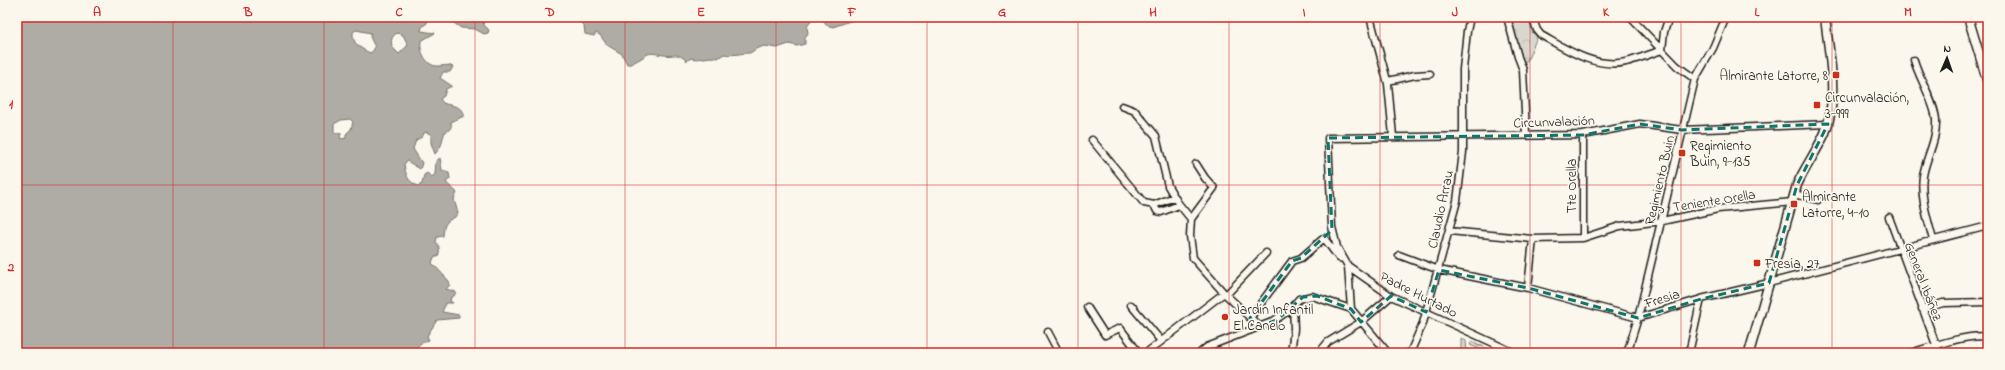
<svg xmlns="http://www.w3.org/2000/svg" width="2005" height="370" font-family="'Indie Flower',sans-serif">
<style>
.forest{fill:url(#forest-firs);stroke:#7b7a75}
.park{fill:url(#park-crowns);stroke:#7b7a75}
.water{fill:#afaca5;stroke:#74726e;fill-rule:evenodd}
.lines{fill:none;stroke-linecap:round;stroke-linejoin:round}
.minor-casing{stroke:#1c1c1c;stroke-width:9}
.secondary-casing{stroke:#1c1c1c;stroke-width:11}
.minor{stroke:#fbf7ec;stroke-width:6}
.secondary{stroke:#fbf7ec;stroke-width:8}
.marked{fill:none;stroke:#0f766e;stroke-width:3;stroke-dasharray:8 5;stroke-linejoin:round}
.grid{fill:none;stroke:#d62828;stroke-width:1;stroke-opacity:0.55}
.poi-dot{fill:#c8321e;stroke:#fbf7ec;stroke-width:1.5}
.labels{text-anchor:middle;stroke-width:3.5;stroke-linejoin:round;paint-order:stroke}
.poi-label{font-size:14px;fill:#1c1c1c;stroke:#fbf7ec;text-anchor:start}
.street-label{font-size:14px;fill:#1c1c1c;stroke:#fbf7ec}
.neatline{fill:none;stroke:#d62828;stroke-width:1.5}
.grid-label{font-size:13px;text-anchor:middle;font-weight:bold;fill:#d62828}
</style>
<defs>
<pattern id="forest-firs" width="22" height="20" patternUnits="userSpaceOnUse"><rect width="22" height="20" fill="#dad7ce"/><path d="M5 1l3.5 6h-7zM16 11l3.5 6h-7z" fill="#bab8b0"/></pattern>
<pattern id="park-crowns" width="20" height="18" patternUnits="userSpaceOnUse"><rect width="20" height="18" fill="#dad7ce"/><path d="M2 6a3 3 0 1 1 6 0M12 15a3 3 0 1 1 6 0" fill="none" stroke="#bab8b0"/></pattern>
</defs>
<rect width="100%" height="100%" fill="#fbf7ec"/>
<filter id="ink" filterUnits="userSpaceOnUse"><feTurbulence type="fractalNoise" baseFrequency=".025" numOctaves="2"/><feDisplacementMap in="SourceGraphic" scale="8" xChannelSelector="R" yChannelSelector="G"/><feConvolveMatrix kernelMatrix="1 2 1 2 8 2 1 2 1" color-interpolation-filters="sRGB"/></filter>
<g filter="url(#ink)">
<path class="forest" d="M1461,338l5,3 1,12h-6z
M1472,341l24,12h-13l-4,-4 -9,-4z"/>
<path class="park" d="M1509,17h20l3,15 5,5 -10,24h-4z"/>
<path class="water" d="M17,17h411l-1,6 -5,4 -1,4 14,2 -14,8c-2,10 6,26 17,25 6,0 9,-2 15,1l-3,5h-7l-3,6 12,8 -6,3 -2,7 -4,3 3,4c10,4 18,1 21,13l-13,6c1,6 -1,8 -6,10 -5,12 0,10 -10,22l-4,-11v-9l-6,-2 -3,5 -6,3 -3,9 9,14 -2,6 -13,-8 -3,3c2,11 3,17 14,22l4,-2 2,-9 3,-2 5,4 3,-3 1,-13 4,-3 2,12 7,3 1,6 -4,3c3,5 8,6 11,11l-3,6 4,14 -3,4c-10,5 -11,7 -12,19l-6,1 -1,5c4,5 4,8 2,15h-4l-2,6 17,18 1,4 -4,4 10,3 -2,4 -3,1 -1,4 3,2h-7l-4,9 17,3v3l-22,2 -10,16 2,4 -8,3 -8,9 -5,-3 -4,4h-387zM356,30l15,3 -1,4 5,10 -2,4 -3,2c-10,-5 -18,-9 -17,-21zM397,33l6,2 5,10 -9,9 -7,-7c-1,-7 -1,-10 5,-14zM350,119l3,3 -2,7 -5,5v4l-5,1 -1,-3 2,-3h-8v-9l7,-4z
M439,17h37l7,5 1,3 5,5 -1,3 -4,1 -9,-5 -14,-1 -10,-7h-9z
M575,17h238l-6,10 1,6 -3,5v6l-8,2 -8,-2 -12,4 -13,-2 -8,3 -6,4c-9,0 -17,3 -26,1l-6,4c-10,-3 -18,3 -27,0l-4,3c-11,-10 -11,-4 -23,-6 -10,-1 -13,-4 -21,2 -4,3 -8,4 -11,7h-5l-5,-10 -15,-9 -7,-10 -4,-2 -2,3 -9,-2 -1,-8z
M823,17h31l-1,3 -20,7 -7,-2z"/>
<g class="lines">
<g class="minor-casing">
<path id="minor" d="M1370,17l18,67 5,52
M1507,17l11,40 5,13 3,64
M1532,17l5,13 4,5c25,14 54,34 85,27 12,-3 24,-8 36,-12l2,-18 5,-15
M1630,17l47,49 18,13
M1914,60c5,18 21,43 22,60 1,21 -10,37 -13,56 -3,22 5,44 10,64
M1388,81l27,-6 15,-1
M1122,106l13,5 21,25 12,50 10,17 13,16
M1583,135v103
M1092,140l52,63 10,2 20,-8
M1196,164l9,14 9,10 -23,31 -1,17 3,22 31,35 36,34
M1794,194l24,6
M1154,205l3,6 4,1 18,-7
M1889,217l50,136
M1449,231l84,8 50,-1 37,-12 42,-5 56,-12 75,-7
M1399,255l40,15 89,18 110,30 63,-19 68,-16 219,-57
M1348,266l3,43
M1528,288l5,-49
M1226,295l40,-42
M1131,305l30,36
M1087,307l18,28 15,-7 19,25
M1922,309l21,-6 45,-1
M1250,318l42,-57 9,-3 23,-20 15,20 5,1
M1048,332l11,21
M1146,353l78,-60
M1200,353l7,-6 65,-25 16,-11 11,-12 13,-3 39,13 37,44
M1291,353l3,-24 -1,-23
M1319,353l9,-11 33,-20 30,-26
M1410,353l13,-30 34,-122 6,-49v-83l4,-38 3,-14
M1515,353l-124,-57 -43,-30 -11,-19 -5,-20 -4,-89 255,-3 57,-11 42,6 146,-6
M1627,353l11,-35 57,-239 18,-31 13,-31
M1689,353l12,-54
M1911,353c19,-6 58,-20 77,-16"/>
</g>
<g class="secondary-casing">
<path id="secondary" d="M1968,17l20,66
M1749,353l48,-168c8,-18 20,-34 28,-52 14,-37 4,-78 0,-116"/>
</g>
<use href="#minor" class="minor"/>
<use href="#secondary" class="secondary"/>
</g>
</g>
<path class="marked" d="M1640,124l42,6 146,-6 -31,61 -28,98 -68,16 -63,19 -110,-30 -89,-18 -13,42 -35,-16 -30,26 -10,-13 -34,-13 -14,1 -25,22 -18,8 -10,-9 42,-57 9,-3 31,-28 -4,-92 255,-3z"/>
<path class="grid" d="M173,17v336M324,17v336M475,17v336M625,17v336M776,17v336M927,17v336M1078,17v336M1229,17v336M1380,17v336M1530,17v336M1681,17v336M1832,17v336M17,185h1971"/>
<g class="poi-dot">
<rect x="1832" y="71" width="8" height="8" rx="2"/>
<rect x="1813" y="101" width="8" height="8" rx="2"/>
<rect x="1678" y="149" width="8" height="8" rx="2"/>
<rect x="1790" y="200" width="8" height="8" rx="2"/>
<rect x="1753" y="259" width="8" height="8" rx="2"/>
<circle cx="1225" cy="317" r="4"/>
</g>
<g class="labels">
<g class="poi-label">
<text x="1828" y="80" text-anchor="end">Almirante Latorre, 8</text>
<text x="1825" y="102">Circunvalación,<tspan x="1825" dy="16">3-999</tspan></text>
<text x="1690" y="150">Regimiento<tspan x="1690" dy="16">Buin, 9-135</tspan></text>
<text x="1802" y="201">Almirante<tspan x="1802" dy="16">Latorre, 4-10</tspan></text>
<text x="1765" y="268">Fresia, 27</text>
<text x="1233" y="314">Jardín Infantil<tspan x="1233" dy="16">El Canelo</tspan></text>
</g>
<g class="street-label">
<text transform="translate(1554 121) rotate(-2)" y="5">Circunvalación</text>
<text transform="translate(1659 180) rotate(-77)" y="5">Regimiento Buin</text>
<text transform="translate(1571 186) rotate(-90)" y="5">Tte Orella</text>
<text transform="translate(1714 200) rotate(-9)" y="5">Teniente Orella</text>
<text transform="translate(1440 209) rotate(-78)" y="5">Claudio Arrau</text>
<text transform="translate(1924 281) rotate(69)" y="5">General Ibáñez</text>
<text transform="translate(1419 294) rotate(27)" y="5">Padre Hurtado</text>
<text transform="translate(1662 298) rotate(-17)" y="5">Fresia</text>
</g>
</g>
<rect width="2005" height="370" fill="none" stroke="#fbf7ec" stroke-width="44"/>
<g transform="translate(1947 58) rotate(2)" stroke="#fbf7ec" stroke-width="3" paint-order="stroke">
<path d="M0-3L7 15L0 10L-7 15Z" fill="#1c1c1c"/>
<text y="-6" font-size="11" font-weight="bold" text-anchor="middle" fill="#1c1c1c">N</text>
</g>
<rect x="22" y="22" width="1961" height="326" class="neatline"/>
<g class="grid-label">
<text x="97" y="16">A</text>
<text x="248" y="16">B</text>
<text x="399" y="16">C</text>
<text x="550" y="16">D</text>
<text x="701" y="16">E</text>
<text x="852" y="16">F</text>
<text x="1002" y="16">G</text>
<text x="1153" y="16">H</text>
<text x="1304" y="16">I</text>
<text x="1455" y="16">J</text>
<text x="1606" y="16">K</text>
<text x="1757" y="16">L</text>
<text x="1908" y="16">M</text>
<text x="11" y="108">1</text>
<text x="11" y="271">2</text>
</g>
</svg>
